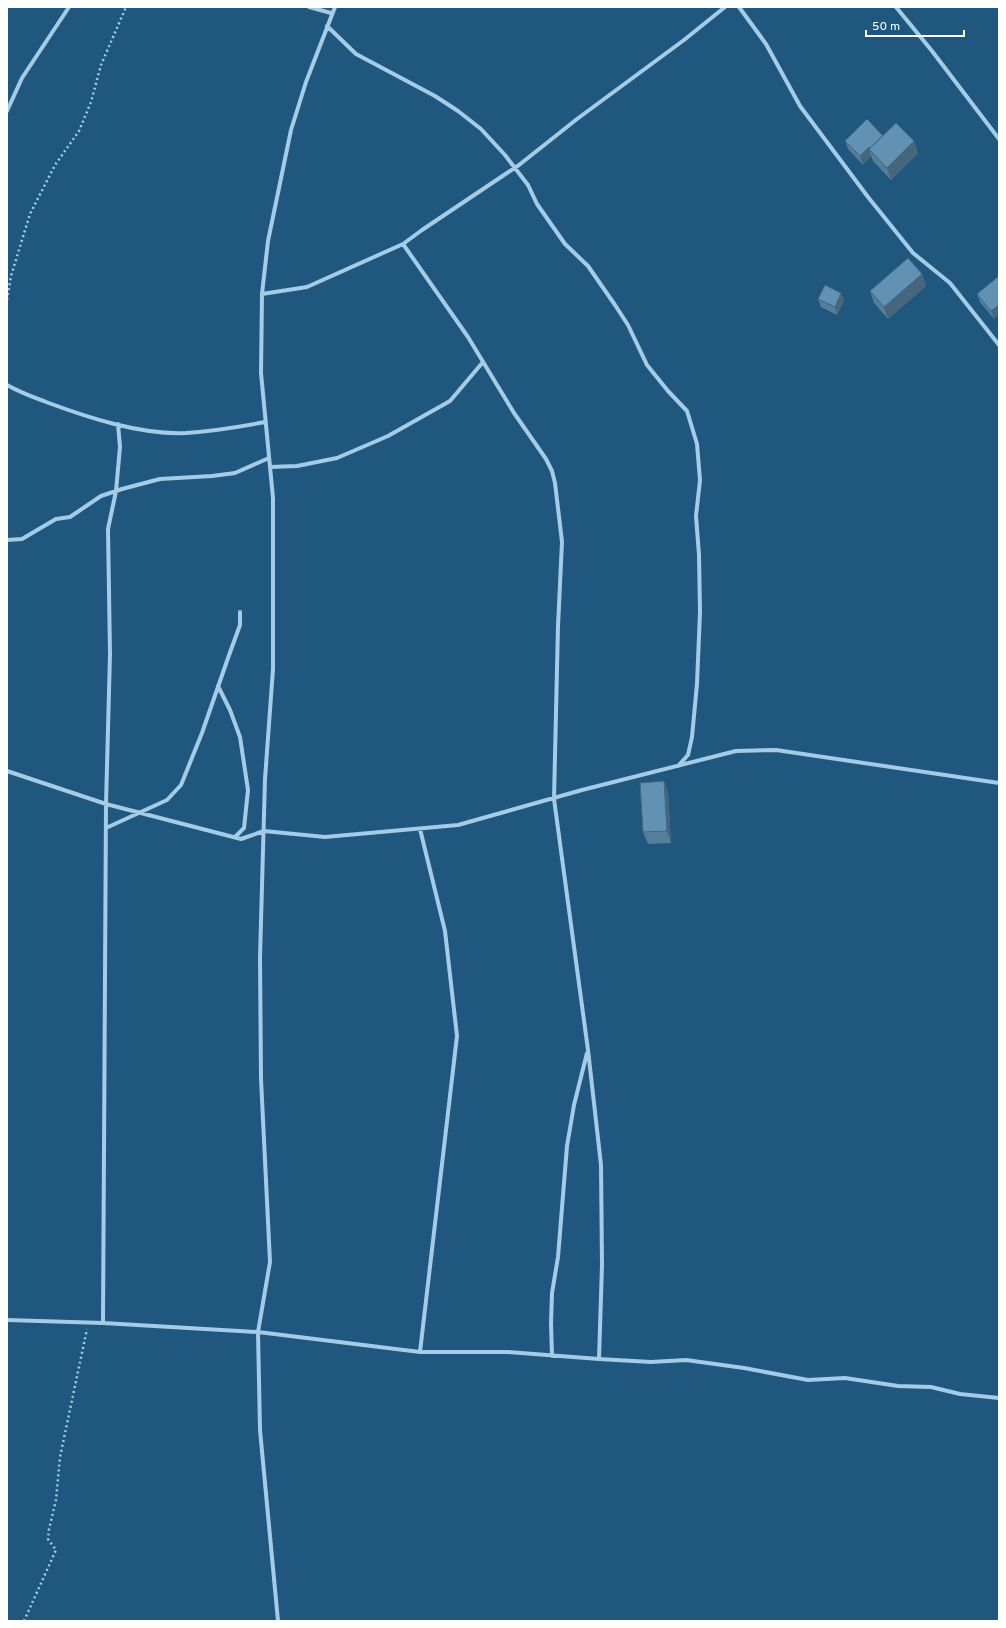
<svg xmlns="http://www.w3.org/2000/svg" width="1006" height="1628" font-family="Overpass,sans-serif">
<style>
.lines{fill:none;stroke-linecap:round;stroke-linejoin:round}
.path{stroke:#a4cce7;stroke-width:2.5;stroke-dasharray:2 3;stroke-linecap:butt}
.street{stroke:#a4cce7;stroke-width:4}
.wall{fill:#547e9a}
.shaded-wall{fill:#45667d}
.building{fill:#6292b3;stroke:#45667d}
</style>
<rect width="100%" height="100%" fill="#20577e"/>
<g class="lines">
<path class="path" d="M7,300l4,-24 19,-62 25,-49 24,-34 12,-29 10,-37 25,-58
M24,1621l32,-71 -8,-11 1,-10 7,-29 4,-43 27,-128"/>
<path class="street" d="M309,7l22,6
M739,7l27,37 34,62 68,91 45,56 37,30 49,62
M896,7l36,44 67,88
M327,26l29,28 79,42 23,15 23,18 24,26 23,30 9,19 28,40 23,22 27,39 13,20 19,40 21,26 19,20 10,33 3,36 -4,36 3,39 1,57 -3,72 -5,53 -4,18 -10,11
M7,111l15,-33 47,-71
M262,294l45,-7 96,-43 19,-14 97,-65 58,-46 107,-79 41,-33
M7,385c12,7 26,12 39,17 43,16 95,33 140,31 27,-2 53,-6 79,-11
M270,467l27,-1 40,-8 51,-22 62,-35 33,-39
M7,540l15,-1 34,-20 14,-2 31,-21 21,-7 38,-10 52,-3 23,-3 34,-15
M218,686l12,24 10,27 8,53 -4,38 -9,9
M7,771l99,33 135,35 23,-8 61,6 133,-12 124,-35 154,-39 40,-1 223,33
M106,828l61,-28 14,-15 21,-52 26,-75 12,-33v-13
M7,1320l96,3 155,9 162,20h87l92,7 3,-94 -1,-100 -13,-115 -34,-251 4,-173 4,-84 -7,-59 -3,-12 -6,-12 -32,-46 -46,-76 -65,-93
M103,1323l3,-519 4,-150 -2,-125 8,-38 4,-44 -2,-23
M420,1352l37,-316 -12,-105 -25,-102
M552,1356l-1,-33 1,-30 6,-36 9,-111 7,-41 13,-52
M599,1359l52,3 35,-2 58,8 64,12 37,-2 53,8 33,1 29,7 39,4
M278,1621l-18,-191 -2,-98 12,-70 -9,-183 -1,-122 5,-178 8,-110v-171l-12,-125 1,-79 6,-53 23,-111 15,-48 29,-75"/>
</g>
<path class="wall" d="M883,136l31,5 4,12 -27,27 -18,-19 -2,-5 -8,9 -15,-16 -3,-8z
M922,274l4,12 -38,33 -14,-16 -4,-12z
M999,276l-5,43 -14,-17 -3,-8z
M841,293l3,8 -7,14 -16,-8 -3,-8z
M668,793l3,50 -23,1 -5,-12z"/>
<path class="shaded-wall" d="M914,141l4,12 -27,27 -4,-12z
M869,147l2,4 -2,-2 2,7 -8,9 -3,-9z
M922,274l4,12 -38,33 -4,-12z
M841,293l3,8 -7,14 -2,-8z
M999,305v10l-5,4 -3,-8z
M664,781l4,12 3,50 -4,-12z"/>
<path class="building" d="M867,119l16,17 -13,12 -1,-1 -9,9 -15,-15z
M896,123l18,18 -27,27 -18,-19z
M908,258l14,16 -38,33 -14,-16z
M999,276v29l-8,6 -14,-17z
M825,285l16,8 -6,14 -17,-8z
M664,781l3,50 -24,1 -3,-49z"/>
<rect width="1006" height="1628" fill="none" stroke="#ffffff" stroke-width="16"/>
<path d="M866 30v6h98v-6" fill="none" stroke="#ffffff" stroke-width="2"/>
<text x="872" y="30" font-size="12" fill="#ffffff" stroke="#20577e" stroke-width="3" paint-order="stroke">50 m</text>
</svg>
